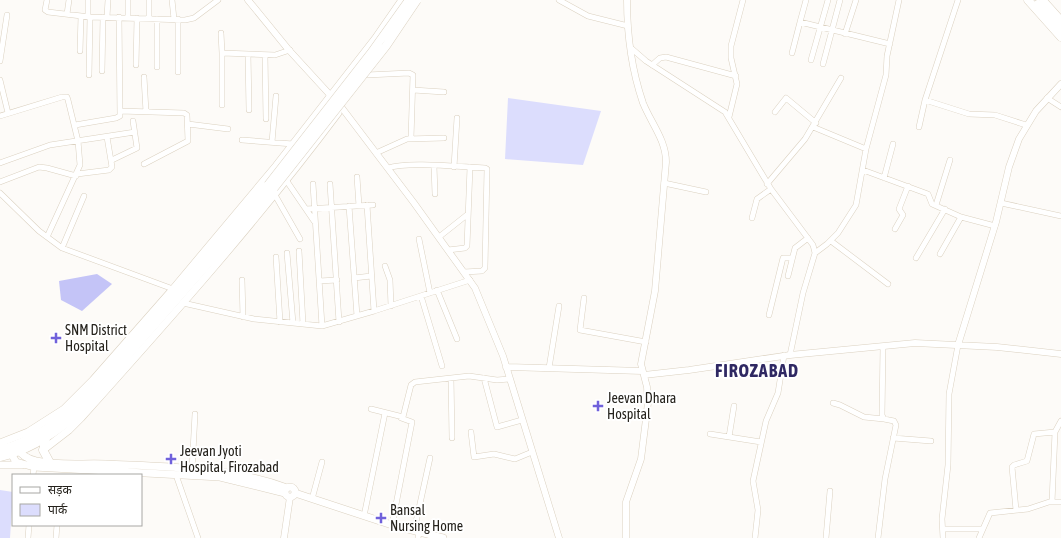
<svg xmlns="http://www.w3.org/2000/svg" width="1061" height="538" font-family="'Asap Condensed','Noto Sans Devanagari',sans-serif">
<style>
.green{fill:#dcddfd}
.water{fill:#c4c4f7}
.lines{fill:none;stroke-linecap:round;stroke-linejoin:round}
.minor-casing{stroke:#dbd1c0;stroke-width:6}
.tertiary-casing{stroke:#dbd1c0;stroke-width:7}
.secondary-casing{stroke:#dbd1c0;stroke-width:8}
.primary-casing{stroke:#dbd1c0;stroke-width:9}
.minor{stroke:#fff;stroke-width:5}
.tertiary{stroke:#fff;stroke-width:6}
.secondary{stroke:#fff;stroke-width:7}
.primary{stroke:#fff;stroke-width:8}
.primary-bridge-casing{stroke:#dbd1c0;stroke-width:9;stroke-linecap:butt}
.primary-bridge{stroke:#fff;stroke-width:8}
.poi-dot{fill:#7061db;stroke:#fff;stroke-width:1.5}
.labels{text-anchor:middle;stroke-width:4;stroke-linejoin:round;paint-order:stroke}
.poi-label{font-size:14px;fill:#25221c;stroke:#fff;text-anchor:start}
.district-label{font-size:18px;font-weight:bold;letter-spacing:1px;fill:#2f2863;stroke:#fff}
</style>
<rect width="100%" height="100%" fill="#fdfbf8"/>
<path class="green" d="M508,98l93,13 -18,54 -78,-6z
M0,490l13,2 -3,46h-10z"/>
<path class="water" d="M97,274l15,10 -30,27 -21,-11 -2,-19z"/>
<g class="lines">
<g class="minor-casing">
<path id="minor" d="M47,0l-2,10 3,2 42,5 95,3 9,-2 24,-18
M172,0l2,19
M559,0l29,16 40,10
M67,14l2,-14
M88,16v-16
M107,17l1,-17
M128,17v-17
M149,18v-18
M800,22l6,-22
M221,33l1,20
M845,34l11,-34
M631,48l15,13 79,51 46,77 42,56 2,8 -12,40 -13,62
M80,51l1,-35
M792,53l8,-31 90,22
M248,54l1,56
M265,55l1,64
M811,60l17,-60
M0,61l7,-46
M823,64l17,-64
M136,65l1,-47
M652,65l8,-7 6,-1 70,19
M157,67v-48
M102,71l1,-54
M178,72v-53
M89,75l1,-58
M367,75l42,-2 4,2 -2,63
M144,77l2,35
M0,80l8,33
M413,90l31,2
M1047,98l14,9
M925,100l44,14 26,1 31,10
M222,105v-52l53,2 15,-5
M120,111l64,2 3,2 1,26 -44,23
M775,112l11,-14 30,25
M0,116l62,-19h5l1,3 10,41 2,24 -33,72
M729,117l8,-33 -6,-26v-12l12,-46
M188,124l40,5
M75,125l41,-7 4,-2 -1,-99
M813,127l53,22
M919,127l6,-27 33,-100
M242,140l51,4
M272,142l4,-46
M376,153l31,-14 37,-1
M112,160l25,-12 -4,-27
M0,163l50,-18 85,-13
M434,166l1,28
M454,167l3,-49
M388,168c19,-7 73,-1 97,0l2,1 -2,99 -3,3 -18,1
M863,170l65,24 4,10 29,13 34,9
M77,174l32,-4 3,-3 -5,-30
M357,177l2,29
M884,178l9,-34
M286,180l28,41
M0,182l39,-15 8,1 29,8
M664,183l42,9
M313,184l9,142
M330,184l9,138
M767,184l38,-45 36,-61
M0,193l39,38 23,17 111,41
M275,195l25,44
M1001,203l60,13
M367,205l7,106
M936,205l14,-45
M349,206l8,110
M306,209l67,-4
M752,218l5,-19 14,-10
M895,229l8,-14 -4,-6 9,-23
M439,237l29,-23
M419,239l11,54
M831,241l57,43
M62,248l22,-52
M448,250l17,-2 2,-2 3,-79
M299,251l4,73
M287,253l6,70
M815,253l12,-9 11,-11 18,-28 10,-56 20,-74 1,-19 12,-56
M940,254l21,-37
M276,257l4,65
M916,258l29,-49
M385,266l5,14 1,26
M788,276l7,-28 13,-10
M354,278l17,-2
M242,280l1,37
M319,281l18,-1
M437,290l20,49
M421,296l21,70
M584,298l-4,32 66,12
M183,303l71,16 68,7 52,-15 96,-31
M769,315l14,-57h9
M549,368l10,-62
M451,378l1,60
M484,378l13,49 25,-7
M833,403l7,2 24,12 20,2
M371,409l32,8 8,-32 4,-3 54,-6 28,4 12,-1
M471,432l3,25 20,-3 21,5 17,-7
M710,434l51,8
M729,437l5,-31
M893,438l38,3
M192,470l3,-56
M33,475l1,-8
M176,475l22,63
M312,499l10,-37
M1052,502l3,-70 6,-11
M1016,510l-4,-43 2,-2 13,-4 7,-27 21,-2
M364,516l21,-103
M392,525l20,-103 -11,-4
M943,529h39
M414,531l16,-73
M28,538l1,-13
M56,538l1,-13
M418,538l1,-6
M755,538l3,-28 -5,-29 13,-60 12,-28 6,-38
M826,538l4,-47
M878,538l7,-59 11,-54 -2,-4 -10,-2 -2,-4 1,-68
M943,538l-1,-19 6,-54 1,-71 9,-49
M979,538l11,-25 38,-4 21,-7h12"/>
</g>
<g class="tertiary-casing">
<path id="tertiary" d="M248,0l40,49 54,59 72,95 61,85 28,68 56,182
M958,345l38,-123 13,-55 10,-28 17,-28 25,-27
M506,367l136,4
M644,375l45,-5 101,-15 125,-12 82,4 64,7
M284,538l6,-41
M626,538v-36l15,-43 7,-56 -1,-16 -6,-23 14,-73 11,-129c0,-22 -15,-39 -23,-59 -11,-32 -16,-70 -16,-103"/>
</g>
<g class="secondary-casing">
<path id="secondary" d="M1043,0l18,20
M0,443l28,-11 36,-23 29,-29 80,-91 103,-123 99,-127 27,-39
M17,448c4,7 11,11 19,13 23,5 47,2 70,3 60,3 124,3 181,24
M9,450l7,12 18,5 186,10 65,16
M43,450l26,-20 12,-12c89,-99 177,-198 257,-305
M0,465h22
M285 492a5 5 0 1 1 10 0a5 5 0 1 1-10 0Z
M295,493l97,32 51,13"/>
</g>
<g class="primary-casing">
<path id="primary" d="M1028,0l33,37
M1038,4l23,24
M46,439l-3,11 7,13
M0,450c32,-9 57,-27 82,-49l186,-216
M0,457c28,-6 51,-21 73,-39l201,-230"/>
</g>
<use href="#minor" class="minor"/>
<use href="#tertiary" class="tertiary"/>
<use href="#secondary" class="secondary"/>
<use href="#primary" class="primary"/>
<g class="primary-bridge-casing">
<path id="primary-bridge" d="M268,185l103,-132 38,-53
M274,188l112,-142 31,-46"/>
</g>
<use href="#primary-bridge" class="primary-bridge"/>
</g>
<g class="poi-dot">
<path d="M54 332h4v4h4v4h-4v4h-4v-4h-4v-4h4z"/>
<path d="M596 400h4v4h4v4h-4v4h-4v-4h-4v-4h4z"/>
<path d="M169 453h4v4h4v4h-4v4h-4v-4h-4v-4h4z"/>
<path d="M379 512h4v4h4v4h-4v4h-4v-4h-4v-4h4z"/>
</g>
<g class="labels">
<g class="poi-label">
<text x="65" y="335">SNM District<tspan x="65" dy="16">Hospital</tspan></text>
<text x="607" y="403">Jeevan Dhara<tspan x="607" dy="16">Hospital</tspan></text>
<text x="180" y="456">Jeevan Jyoti<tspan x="180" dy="16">Hospital, Firozabad</tspan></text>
<text x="390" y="515">Bansal<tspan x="390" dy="16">Nursing Home</tspan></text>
</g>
<g class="district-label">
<text x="757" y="377">FIROZABAD</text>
</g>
</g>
<rect x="12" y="474" width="130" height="52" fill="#ffffff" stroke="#a8a7a4"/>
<rect x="20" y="487" width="20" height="6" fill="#ffffff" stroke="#a8a7a4"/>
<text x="48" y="494" font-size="12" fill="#25221c">सड़क</text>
<rect x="20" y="504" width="20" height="12" fill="#dcddfd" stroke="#a8a7a4"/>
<text x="48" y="514" font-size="12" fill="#25221c">पार्क</text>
</svg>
